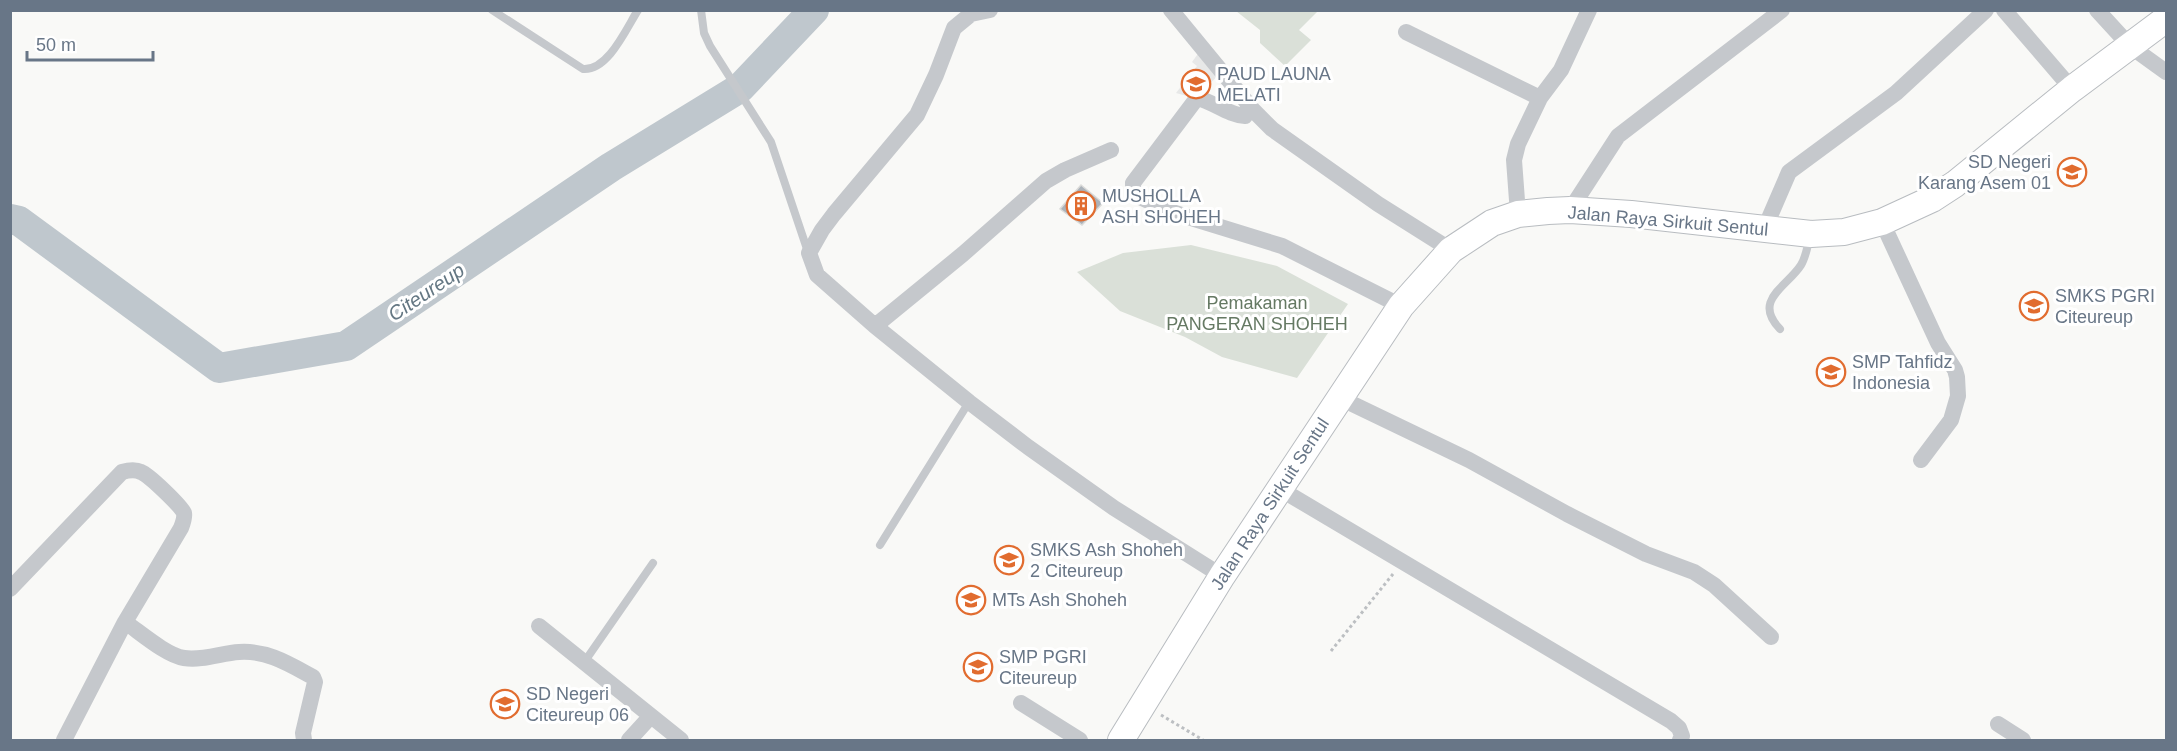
<svg xmlns="http://www.w3.org/2000/svg" width="2177" height="751" font-family="Arial,sans-serif">
<style>
.built{fill:#e7e8e8}
.green{fill:#dae0d8}
.lines{fill:none;stroke-linecap:round;stroke-linejoin:round}
.river{stroke:#bfc7cd;stroke-width:30}
.building{fill:#abb2b9;stroke:#dbdbd9;stroke-width:1.5}
.primary-casing{stroke:#b8bcc0;stroke-width:28}
.path{stroke:#bcbfc2;stroke-width:3;stroke-dasharray:3 3;stroke-linecap:butt}
.service{stroke:#c5c8cc;stroke-width:8}
.minor{stroke:#c5c8cc;stroke-width:16}
.primary{stroke:#fff;stroke-width:26}
.labels{text-anchor:middle;stroke-width:6;stroke-linejoin:round;paint-order:stroke}
.poi-label{font-size:18px;fill:#687687;stroke:#fff;text-anchor:start}
.street-label{font-size:18px;fill:#687687;stroke:#fff}
.park-label{font-size:18px;fill:#657963;stroke:#fff}
.water-label{font-size:20px;font-style:italic;fill:#647783;stroke:#fff}
</style>
<rect width="100%" height="100%" fill="#f9f9f7"/>
<path class="built" d="M1200,51l20,23 -26,24 -18,-5 21,-27 -5,-4z"/>
<path class="green" d="M1236,11h82l-19,19 12,10 -26,26 -25,-23v-13z
M1191,245l86,21 71,38 -51,74 -75,-21 -37,-20 -65,-26 -43,-39 46,-19z"/>
<g class="lines">
<path class="river" d="M10,219l9,2 200,147 127,-22 265,-179 129,-79 74,-78"/>
</g>
<path class="building" d="M1081,185l22,18 -21,22 -22,-16z"/>
<g class="lines">
<g class="primary-casing">
<path id="primary" d="M1121,740l101,-164 179,-270 50,-56 41,-27 26,-9 30,-3 22,-1 61,4 180,20 33,-2 38,-10 50,-23 23,-15 117,-95 94,-70"/>
</g>
<path class="path" d="M1331,651l62,-77
M1161,715l42,25"/>
<path class="service" d="M492,10l91,59c25,2 43,-40 55,-59
M701,10l3,23 6,13 61,96 37,110
M1780,329c-28,-29 7,-42 21,-64 5,-8 6,-18 9,-28
M880,545l89,-143
M585,661l68,-98"/>
<path class="minor" d="M990,10l-19,4 -17,14 -18,47 -19,40 -83,99 -12,16 -13,23 8,22 58,51 94,76 59,45 86,61 108,68
M1171,10l83,101 18,18 106,75 73,46
M2004,10l68,79
M2097,10l33,36 36,26
M1406,32l134,66
M1249,106l-4,10c-17,-1 -31,-14 -48,-18l-64,85v11l42,19 107,33 119,60
M1570,210l48,-74 164,-126
M1518,214l-4,-54 4,-16 22,-46 21,-28 28,-60
M1882,222l56,121 17,27 2,7 1,19 -7,24 -30,40
M1764,230l25,-58 107,-79 90,-83
M875,326l88,-72 83,-73 19,-11 46,-20
M1340,398l129,62 98,54 79,40 48,18 20,13 57,52
M1280,489l391,232 8,7 3,8 -2,4
M10,589l112,-117c7,-2 13,-3 19,0 8,3 40,34 43,41 1,5 -1,10 -3,15l-56,94 -61,118
M125,622c16,11 41,33 59,36 18,3 38,-5 55,-6 28,-2 50,12 74,25l2,5 -12,51 1,7
M539,626l142,114
M1021,703l59,37
M1998,724l25,16
M629,740l21,-23"/>
<use href="#primary" class="primary"/>
</g>
<defs>
<g id="school-ring" transform="scale(1.5)"><circle r="9.5" fill="#fff" stroke="#e16c2f" stroke-width="1.5"/><path d="M0-5L7-2L0 1L-7-2ZM-4 1L0 2.5L4 1V4Q0 6-4 4Z" fill="#e16c2f"/></g>
<g id="building-ring" transform="scale(1.5)"><circle r="9.5" fill="#fff" stroke="#e16c2f" stroke-width="1.5"/><path d="M-4-6H4V6H1V3H-1V6H-4ZM-2.5-4.3h1.7v1.8h-1.7ZM.8-4.3h1.7v1.8H.8ZM-2.5-1h1.7V.8h-1.7ZM.8-1h1.7V.8H.8Z" fill="#e16c2f"/></g>
</defs>
<g fill-rule="evenodd">
<use href="#school-ring" x="1196" y="84"/>
<use href="#school-ring" x="2072" y="172"/>
<use href="#building-ring" x="1081" y="206"/>
<use href="#school-ring" x="2034" y="306"/>
<use href="#school-ring" x="1831" y="372"/>
<use href="#school-ring" x="1009" y="560"/>
<use href="#school-ring" x="971" y="600"/>
<use href="#school-ring" x="978" y="667"/>
<use href="#school-ring" x="505" y="704"/>
</g>
<g class="labels">
<g class="poi-label">
<text x="1217" y="80">PAUD LAUNA<tspan x="1217" dy="21">MELATI</tspan></text>
<text x="2051" y="168" text-anchor="end">SD Negeri<tspan x="2051" dy="21">Karang Asem 01</tspan></text>
<text x="1102" y="202">MUSHOLLA<tspan x="1102" dy="21">ASH SHOHEH</tspan></text>
<text x="2055" y="302">SMKS PGRI<tspan x="2055" dy="21">Citeureup</tspan></text>
<text x="1852" y="368">SMP Tahfidz<tspan x="1852" dy="21">Indonesia</tspan></text>
<text x="1030" y="556">SMKS Ash Shoheh<tspan x="1030" dy="21">2 Citeureup</tspan></text>
<text x="992" y="606">MTs Ash Shoheh</text>
<text x="999" y="663">SMP PGRI<tspan x="999" dy="21">Citeureup</tspan></text>
<text x="526" y="700">SD Negeri<tspan x="526" dy="21">Citeureup 06</tspan></text>
</g>
<g class="street-label">
<text transform="translate(1668 221) rotate(5)" y="6">Jalan Raya Sirkuit Sentul</text>
<text transform="translate(1270 504) rotate(-57)" y="6">Jalan Raya Sirkuit Sentul</text>
</g>
<g class="park-label">
<text x="1257" y="309">Pemakaman<tspan x="1257" dy="21">PANGERAN SHOHEH</tspan></text>
</g>
<g class="water-label">
<text transform="translate(426 292) rotate(-34)" y="7">Citeureup</text>
</g>
</g>
<rect width="2177" height="751" fill="none" stroke="#687687" stroke-width="24"/>
<path d="M27 51v9h126v-9" fill="none" stroke="#687687" stroke-width="3"/>
<text x="36" y="51" font-size="18" fill="#687687" stroke="#ffffff" stroke-width="4.5" paint-order="stroke">50 m</text>
</svg>
